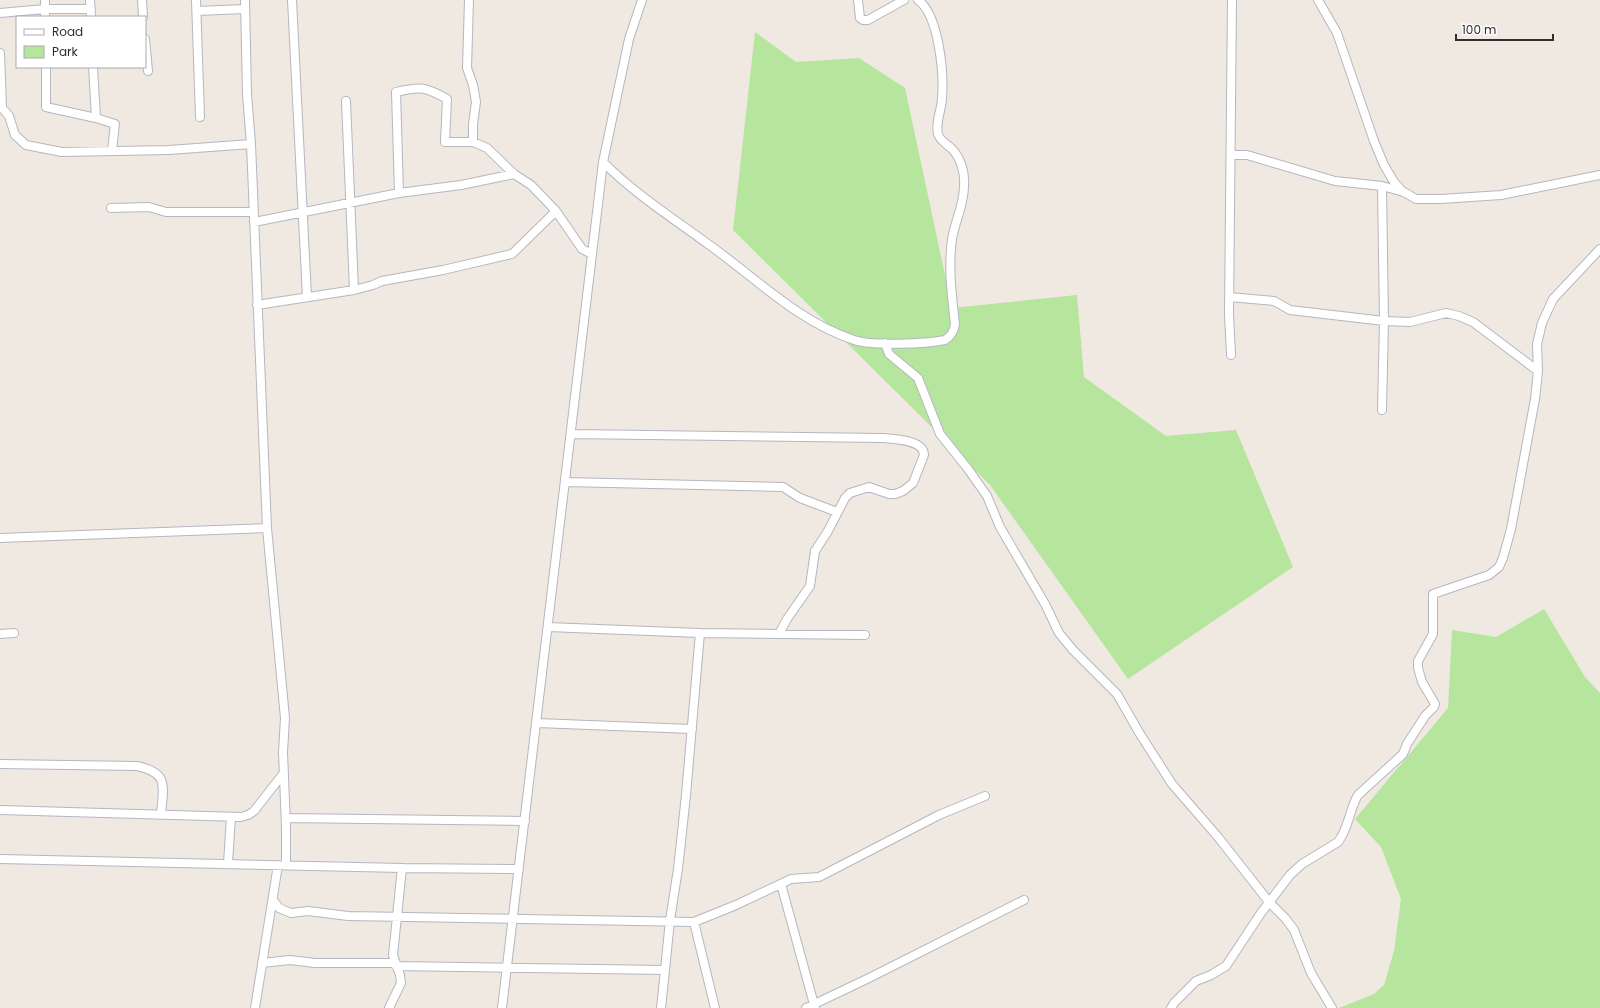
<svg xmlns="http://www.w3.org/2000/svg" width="1600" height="1008" font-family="Poppins,sans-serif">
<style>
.green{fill:#b6e59e}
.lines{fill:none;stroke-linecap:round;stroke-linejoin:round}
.minor-casing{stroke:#b4b7c1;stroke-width:10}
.minor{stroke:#fff;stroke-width:8}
</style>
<rect width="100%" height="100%" fill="#efe9e1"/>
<path class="green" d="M755,32l41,30 63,-4 46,30 47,220 125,-13 7,82 82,59 70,-6 57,137 -165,112 -138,-194 -257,-255z
M1544,609l41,68 15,16v315h-261l35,-14 10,-9 10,-34 7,-52 -20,-52 -26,-28 93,-111 4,-78 44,7z"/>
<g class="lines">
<g class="minor-casing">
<path id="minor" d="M45,0v17
M90,0l1,17
M142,0l1,17
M196,0l4,117
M245,0l2,94 4,50 16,384 18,190 -2,34 3,75v38
M292,0l15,297
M469,0l-2,68 6,17 3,17 -3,22v18
M858,0l2,18 3,2h5l36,-20
M1318,0l19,33 37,108 10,24 10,17 9,10
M197,11l48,-2
M0,13l45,-4h46
M145,39l3,32
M0,53l2,55
M46,67v40l50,11
M93,67l3,51 19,6 -3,26
M346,101l8,189
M0,107l2,1 7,8 6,19 11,10 36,7 107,-2 82,-6
M1231,155h16l88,26 47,5 22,6 12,7h25l60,-4 99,-20
M603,162c32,32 68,55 105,82 48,34 89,77 146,96 18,6 71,4 91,0 6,-4 9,-8 10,-16 -3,-27 -7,-57 -3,-85 3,-18 12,-34 12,-53 1,-13 -3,-28 -12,-37 -5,-5 -12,-8 -14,-15 -3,-12 4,-25 4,-36 2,-25 -3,-83 -24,-98
M399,193l-3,-101c25,-6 30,-5 51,7l-2,43h28l14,6 27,26 17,11 25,26 26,38 10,5
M111,208l38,-1 17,5h87
M254,222l145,-29 62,-8 53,-11
M1229,297l45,4 16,9 94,11 26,1 36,-9 13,3 14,6 65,49
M257,305l97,-15 19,-5 9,-4 61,-11 69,-16 44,-43
M885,343l4,11 29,24 22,56 28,35 19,27 13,31 45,77 14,29 14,17 44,44 23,40 32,50 46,53 51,65 16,16 9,12 17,43 21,35
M1231,355l-2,-41 3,-314
M1382,410l2,-89 -2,-135
M571,434l312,4c12,1 41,2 41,17l-11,28 -10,8 -8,3h-6l-20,-7 -19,6 -5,5 -17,33 -13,20 -5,35 -23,33 -8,15
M565,482l218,5 17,11 37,14
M0,538l267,-10
M548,627l152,6 165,2
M0,634l14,-1
M537,723l155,6
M0,764l137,2c33,7 26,21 24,49
M0,810l241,7 7,-2 6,-4 29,-37
M286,818l239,3
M0,859l402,9 117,1
M228,863l3,-46
M781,884l34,124
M273,900l6,8 12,5 17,-2 40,5 346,6 42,-17 55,-26 28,-2 120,-62 46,-19
M694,922l21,86
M262,963l28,-3 25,3h80
M396,966l269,4 -4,38
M665,970l5,-50 8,-51 8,-74 14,-162
M255,1008l23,-143
M389,1008l12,-25 -1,-8 -7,-20 9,-87
M502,1008l101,-846 26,-123 13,-39
M806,1008l63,-30 155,-78
M1171,1008l3,-5 22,-22 15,-6 15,-9 35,-53 29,-38 12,-11 36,-22c11,-14 11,-32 20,-47l45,-41 4,-10 18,-28 9,-9 1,-3 -13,-22 -4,-14v-7l15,-27v-40l56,-19 10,-8 4,-9 8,-29 24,-130 3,-28 -1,-27 5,-21 11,-24 47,-50"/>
</g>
<use href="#minor" class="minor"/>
</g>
<rect x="16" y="16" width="130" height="52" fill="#ffffff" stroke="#ababab"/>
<rect x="24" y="29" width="20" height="6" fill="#ffffff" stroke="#ababab"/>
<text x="52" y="36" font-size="12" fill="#2e2e2e">Road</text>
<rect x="24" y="46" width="20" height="12" fill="#b6e59e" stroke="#ababab"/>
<text x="52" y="56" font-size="12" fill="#2e2e2e">Park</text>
<path d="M1456 34v6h97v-6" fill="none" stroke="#2e2e2e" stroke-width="2"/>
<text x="1462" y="34" font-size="12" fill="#2e2e2e" stroke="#ffffff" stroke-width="3" paint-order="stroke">100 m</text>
</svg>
